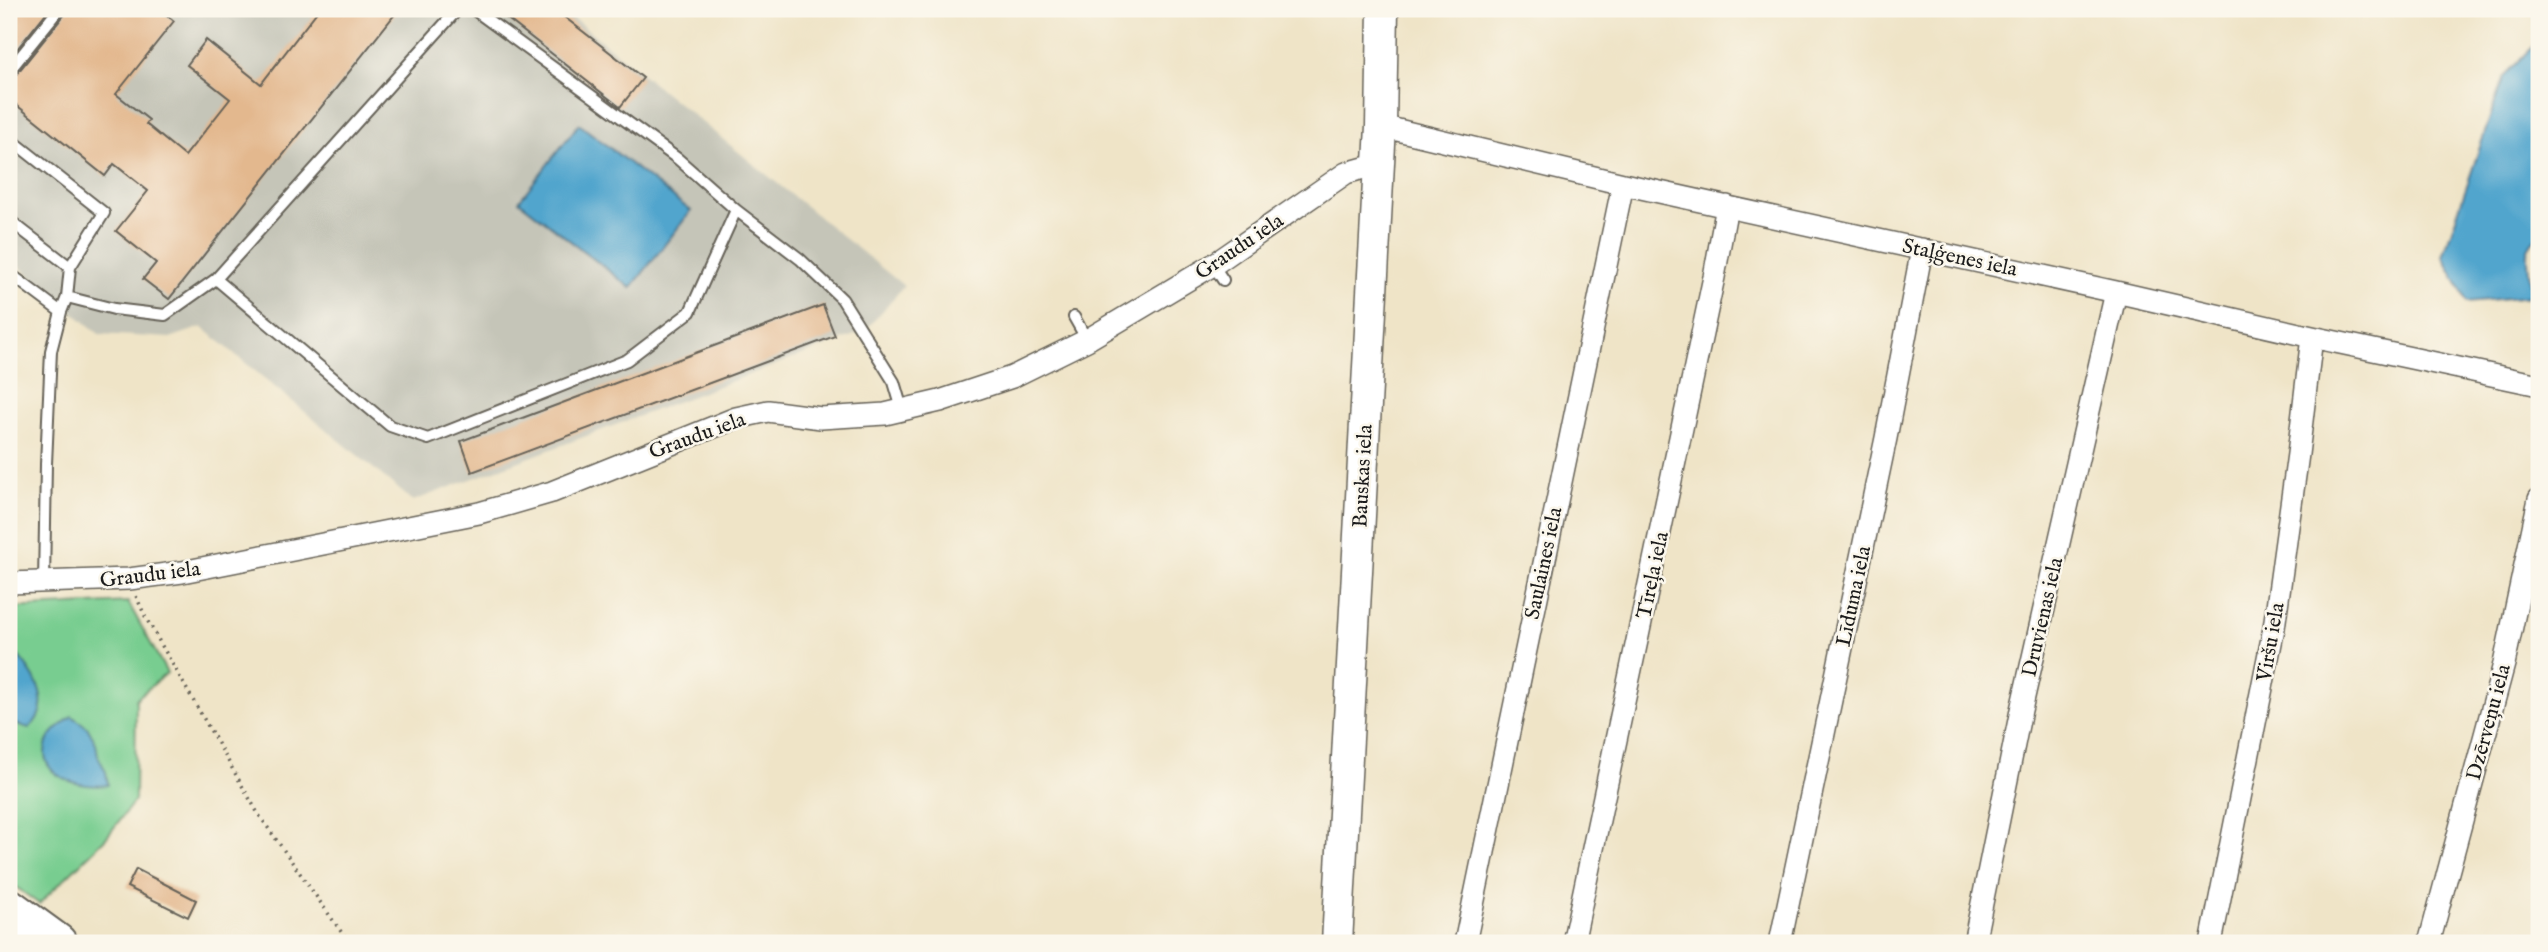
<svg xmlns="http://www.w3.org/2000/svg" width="2548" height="952" font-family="'IM FELL English',serif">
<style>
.industrial{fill:#c5c5b8}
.green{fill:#78cd90;stroke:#4a7456;stroke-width:2}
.water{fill:#51a5cd;stroke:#366074;stroke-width:2}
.building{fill:#e3b88e}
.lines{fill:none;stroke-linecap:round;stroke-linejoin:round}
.lane-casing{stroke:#666258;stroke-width:14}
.street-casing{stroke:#666258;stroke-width:24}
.secondary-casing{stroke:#666258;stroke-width:33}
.highway-casing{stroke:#666258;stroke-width:42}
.path{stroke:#666258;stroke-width:3.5;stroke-dasharray:2 5;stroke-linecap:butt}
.lane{stroke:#fff;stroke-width:10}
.street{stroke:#fff;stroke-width:21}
.secondary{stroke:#fff;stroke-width:30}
.highway{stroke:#fff;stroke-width:38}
.labels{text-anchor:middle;stroke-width:5;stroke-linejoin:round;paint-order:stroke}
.street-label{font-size:21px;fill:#1c1c1c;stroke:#fbf7ec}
</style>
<rect width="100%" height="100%" fill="#fbf7ec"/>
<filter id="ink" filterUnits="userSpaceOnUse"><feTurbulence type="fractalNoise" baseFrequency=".0143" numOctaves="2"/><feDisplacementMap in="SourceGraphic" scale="14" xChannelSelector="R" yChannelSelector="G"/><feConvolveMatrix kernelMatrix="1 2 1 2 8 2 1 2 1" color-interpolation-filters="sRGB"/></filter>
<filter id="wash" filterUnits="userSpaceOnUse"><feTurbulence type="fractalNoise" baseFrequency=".00686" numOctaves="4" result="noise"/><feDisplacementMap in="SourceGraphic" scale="28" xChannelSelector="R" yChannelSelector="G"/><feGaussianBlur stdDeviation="1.57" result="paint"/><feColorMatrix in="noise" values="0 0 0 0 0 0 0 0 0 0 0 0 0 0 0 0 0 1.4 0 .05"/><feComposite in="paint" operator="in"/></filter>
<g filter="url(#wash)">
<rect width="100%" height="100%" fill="#efe4c7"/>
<path class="industrial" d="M9,9h553l342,277 -39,45 -452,170 -211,-174 -32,11 -71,-4 -90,-76z"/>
<path class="green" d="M128,602l39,71 -31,26 -1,101 -29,38 -67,66 -30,-22v-274z"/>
<path class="water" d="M2539,41v194l-12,13 4,48 -64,6 -24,-46 61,-180z
M579,124l112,87 -60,77 -112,-87z
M9,646c21,21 49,57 20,82l-20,-6z
M72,716l15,11 9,16 2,13 8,16 2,13c-25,4 -70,-7 -62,-40 3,-12 17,-21 26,-29z"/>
<g id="blocks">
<path class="building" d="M9,9h40l-40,50z
M67,9h92l15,12 -58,73 33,26 -3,4 39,32 45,-57 -43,-34 19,-25 55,44 58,-75h80l-230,290 -26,-20 13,-16 -40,-32 32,-40 -34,-27 -9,12 -96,-77v-20l6,-3 50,-62z
M495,9h59l89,69 -23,29z
M823,305l12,31 -363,136 -11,-31z
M136,869l60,31 -8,17 -61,-30z"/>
</g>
</g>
<g filter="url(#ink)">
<use href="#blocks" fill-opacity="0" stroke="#666258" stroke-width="2"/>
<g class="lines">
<g class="lane-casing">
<path id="lane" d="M9,71l50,-62
M9,138l95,75 -34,54 -3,30 -6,15 -10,39 -5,113 -2,119
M736,210l64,49 42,40 52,83 8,27
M9,220l61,47
M1213,265l10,15
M9,273l52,39
M216,279l174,147 38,13 199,-79 63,-48 46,-102 -58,-51 -205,-150
M67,297l47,12 51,6 51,-36 242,-270
M1074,317l13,23"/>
</g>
<g class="street-casing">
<path id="street" d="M1381,126l242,58 493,108 196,45 227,48
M9,583l120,-4 53,-7 297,-59 73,-21 184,-74 32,-7 53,7 64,-4 55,-13 72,-24 75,-37 126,-75 133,-92 18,-5 15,2
M1465,943l158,-759
M1573,943l141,-666 13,-71
M1780,943l106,-505 36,-189
M1974,943l47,-233 95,-418
M2211,943l63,-315 24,-174 14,-117
M2429,943l75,-279 35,-165"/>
</g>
<g class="secondary-casing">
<path id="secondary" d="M1337,943l44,-817 2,-117"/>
</g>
<g class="highway-casing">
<path id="highway" d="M9,908l48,35"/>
</g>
<path class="path" d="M136,596l10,22 113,197 90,128"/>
<use href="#lane" class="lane"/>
<use href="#street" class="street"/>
<use href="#secondary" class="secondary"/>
<use href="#highway" class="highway"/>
</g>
</g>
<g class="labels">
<g class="street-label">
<text transform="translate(1239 246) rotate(-34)" y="7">Graudu iela</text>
<text transform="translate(1960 257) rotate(12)" y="7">Staļģenes iela</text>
<text transform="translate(697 435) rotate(-20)" y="7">Graudu iela</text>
<text transform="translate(1362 476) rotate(-87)" y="7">Bauskas iela</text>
<text transform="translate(1543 563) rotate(-78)" y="7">Saulaines iela</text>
<text transform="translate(150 574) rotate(-7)" y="7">Graudu iela</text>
<text transform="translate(1652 575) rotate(-78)" y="7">Tīreļa iela</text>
<text transform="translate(1853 596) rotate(-78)" y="7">Līduma iela</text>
<text transform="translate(2042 617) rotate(-77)" y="7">Druvienas iela</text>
<text transform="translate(2270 642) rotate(-80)" y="7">Viršu iela</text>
<text transform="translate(2488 722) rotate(-75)" y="7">Dzērveņu iela</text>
</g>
</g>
<rect width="2548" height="952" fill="none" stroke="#fbf7ec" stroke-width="35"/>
</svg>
